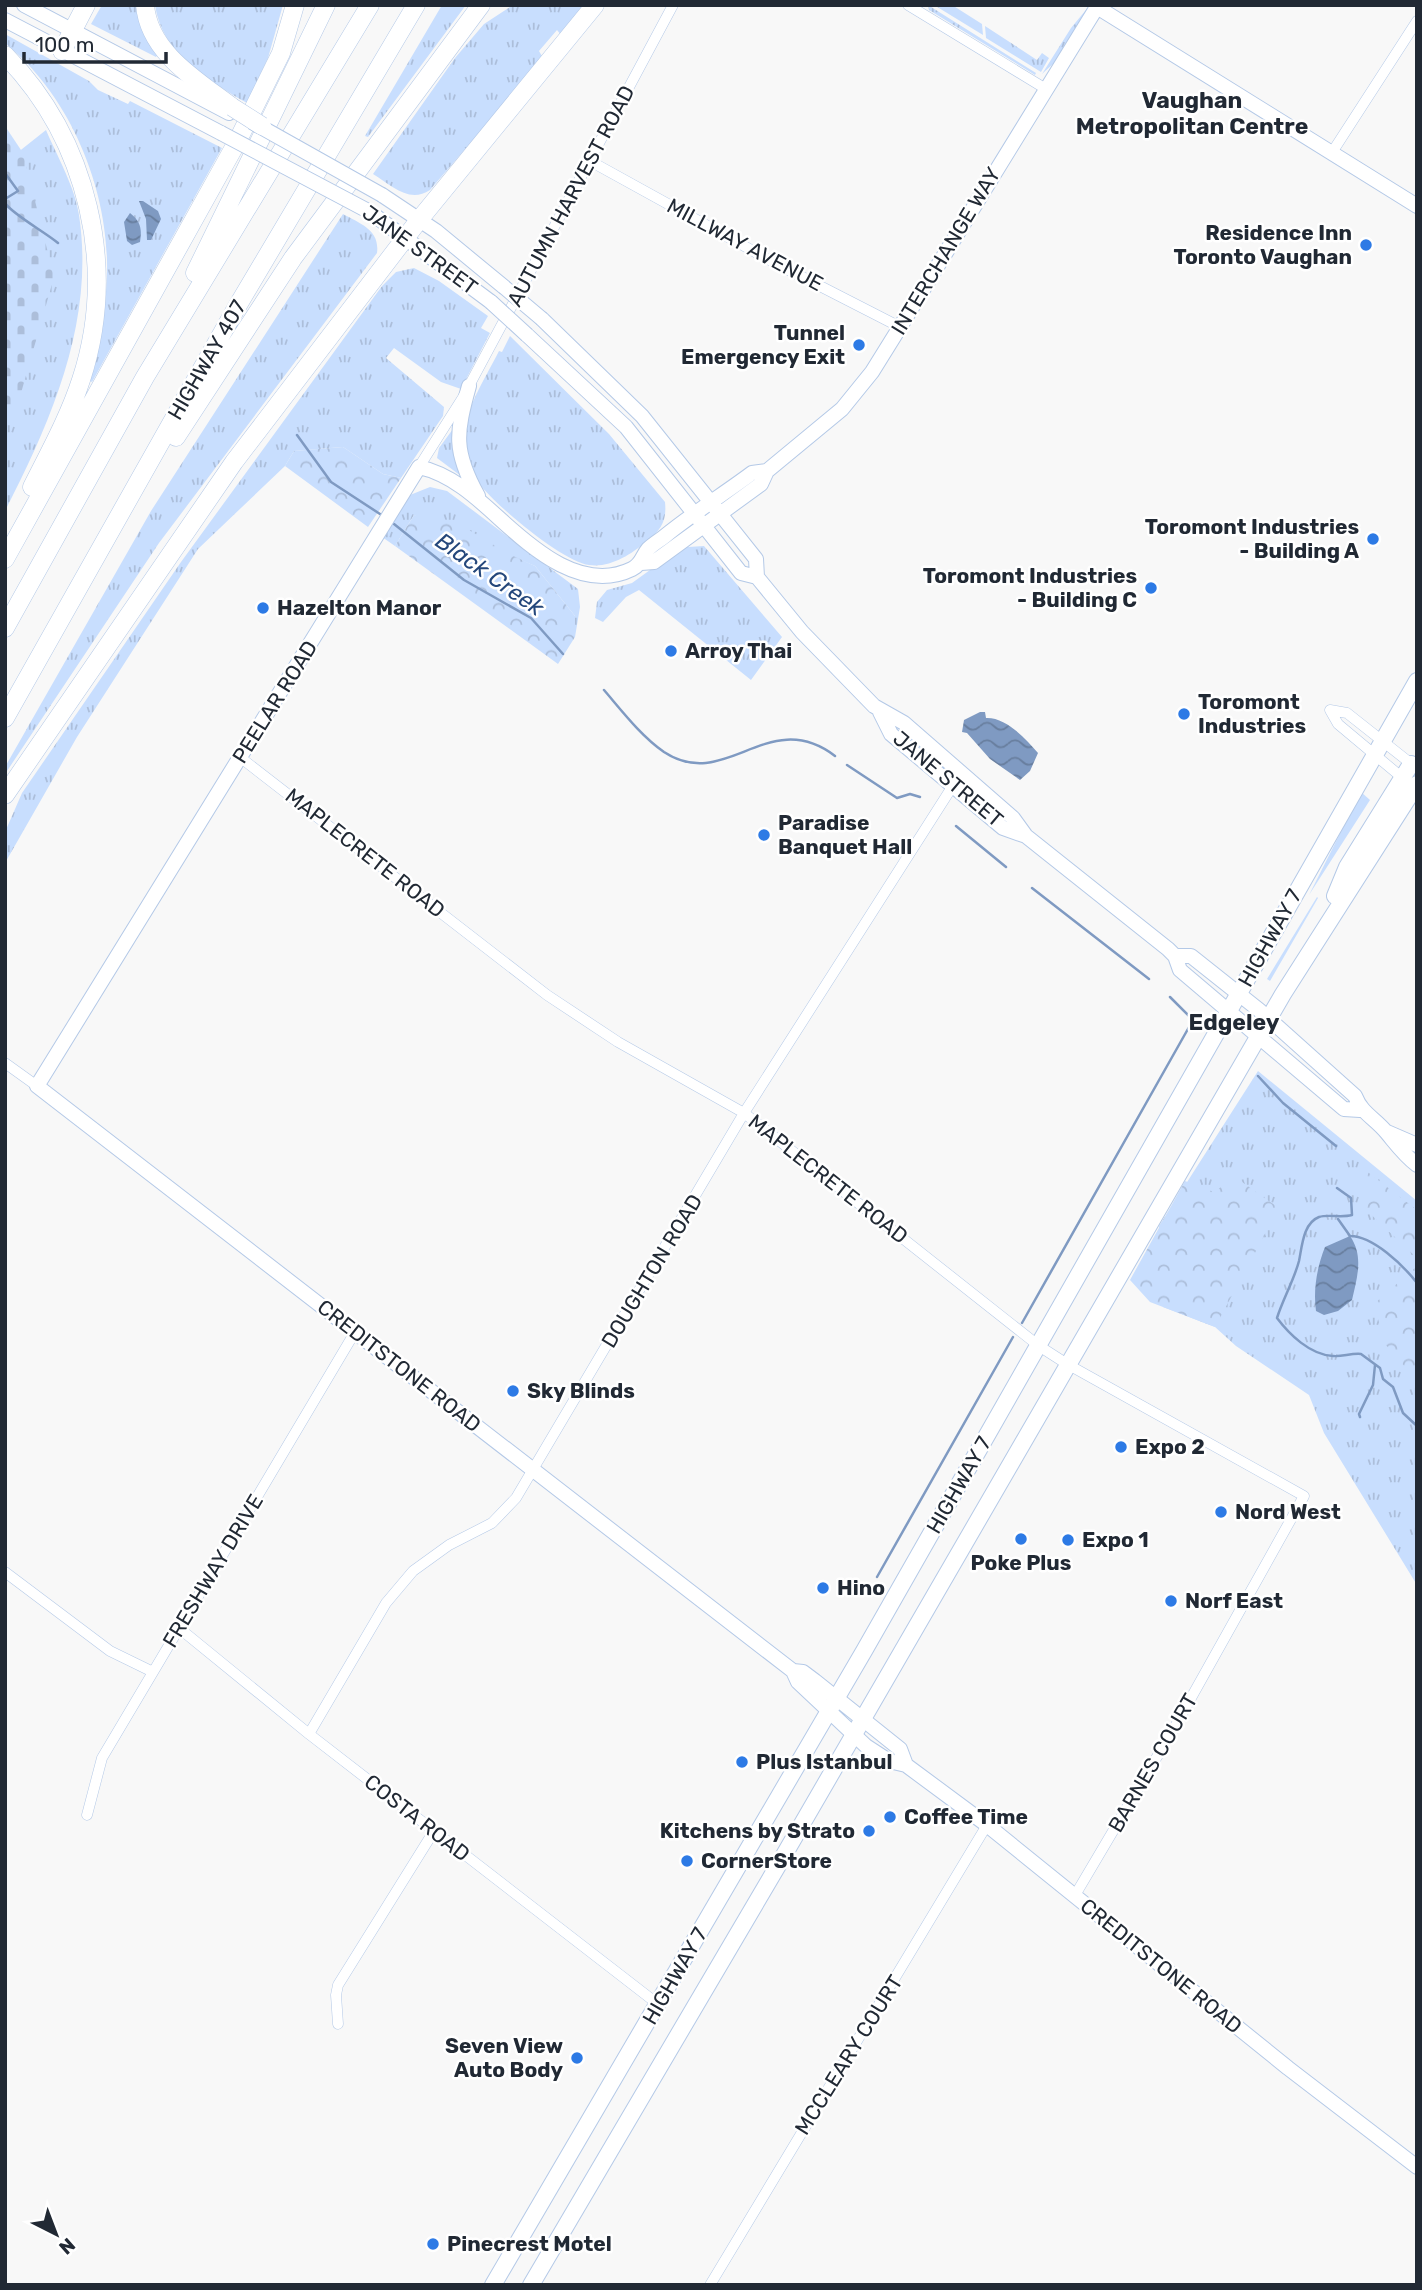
<svg xmlns="http://www.w3.org/2000/svg" width="1422" height="2290" font-family="Rubik,sans-serif">
<style>
.grass{fill:url(#grass-tufts)}
.forest{fill:url(#forest-crowns)}
.cemetery{fill:url(#cemetery-stones)}
.garden{fill:#c8defe}
.water{fill:url(#water-waves)}
.lines{fill:none;stroke-linecap:round;stroke-linejoin:round}
.stream{stroke:#7f9ac2;stroke-width:2.5}
.street-casing{stroke:#b4c9e7;stroke-width:11}
.secondary-casing{stroke:#b4c9e7;stroke-width:16}
.primary-casing{stroke:#b4c9e7;stroke-width:18}
.highway-casing{stroke:#b4c9e7;stroke-width:19}
.street{stroke:#fff;stroke-width:10}
.secondary{stroke:#fff;stroke-width:14}
.primary{stroke:#fff;stroke-width:16}
.highway{stroke:#fff;stroke-width:18}
.secondary-bridge-casing{stroke:#b4c9e7;stroke-width:16;stroke-linecap:butt}
.highway-bridge-casing{stroke:#b4c9e7;stroke-width:19;stroke-linecap:butt}
.secondary-bridge{stroke:#fff;stroke-width:14}
.highway-bridge{stroke:#fff;stroke-width:18}
.poi-dot{fill:#2d7ae5;stroke:#fff;stroke-width:2.5}
.labels{text-anchor:middle;stroke-width:5;stroke-linejoin:round;paint-order:stroke}
.street-label{font-size:21px;fill:#212934;stroke:#fff}
.poi-label{font-size:21px;font-weight:bold;fill:#212934;stroke:#fff;text-anchor:start}
.neighbourhood-label{font-size:23px;font-weight:bold;fill:#212934;stroke:#fff}
.water-label{font-size:23px;font-style:italic;fill:#24477b;stroke:#fff}
</style>
<defs>
<pattern id="grass-tufts" width="24" height="20" patternUnits="userSpaceOnUse" patternTransform="scale(1.75)"><rect width="24" height="20" fill="#c8defe"/><path d="M3 7l-1-3M5 7V3M7 7l1-3M15 17l-1-3M17 17v-4M19 17l1-3" fill="none" stroke="#acbeda"/></pattern>
<pattern id="forest-crowns" width="20" height="18" patternUnits="userSpaceOnUse" patternTransform="scale(1.75)"><rect width="20" height="18" fill="#c8defe"/><path d="M2 6a3 3 0 1 1 6 0M12 15a3 3 0 1 1 6 0" fill="none" stroke="#acbeda"/></pattern>
<pattern id="cemetery-stones" width="16" height="16" patternUnits="userSpaceOnUse" patternTransform="scale(1.75)"><rect width="16" height="16" fill="#c8defe"/><path d="M2 7V4a2 2 0 0 1 4 0v3zM10 15v-3a2 2 0 0 1 4 0v3z" fill="#acbeda"/></pattern>
<pattern id="water-waves" width="16" height="10" patternUnits="userSpaceOnUse" patternTransform="scale(1.75)"><rect width="16" height="10" fill="#7f9ac2"/><path d="M0 5q4-4 8 0t8 0" fill="none" stroke="#687e9e"/></pattern>
</defs>
<rect width="100%" height="100%" fill="#f8f8f8"/>
<path class="grass" d="M102,5h37l19,49 -2,3 -65,-33z
M155,5h128l-15,53 -21,45c-40,-23 -85,-49 -92,-98z
M442,5h24l-98,132 -3,-1z
M513,5h72l-24,30 -4,-5 -18,21 4,7 -113,132c-21,14 -39,-5 -57,-16l82,-116 29,-34z
M928,5l108,68 -1,2 -106,-65z
M934,5h18l30,19 1,11z
M1090,5l-36,58 -12,11 29,-46z
M985,26l52,34 5,-7 7,5 -8,14 -55,-34z
M5,34l84,47 9,9 30,14 2,-3 92,47 -130,234 -2,-1c10,-40 18,-80 17,-121 -2,-80 -40,-167 -102,-217z
M46,130c11,26 29,57 33,85 16,106 -27,204 -74,296v-313l12,-45z
M343,214c18,10 37,16 34,39l-218,290 -154,231v-7l146,-256z
M414,268l25,13 49,35 -7,12 9,5 -29,56 -20,-7 -47,-34 -8,10 58,49 -1,9 -42,62 -18,-4 -40,-27 -49,4 -9,15 -87,83 -121,188 -72,126v-31l17,-39 159,-231 201,-276 14,-14z
M510,336l99,98 56,68c2,19 -4,28 -19,40 -16,13 -36,26 -57,23 -28,-3 -118,-77 -124,-104 -9,-40 17,-76 34,-110l3,1z
M453,429l8,47 -24,-18 2,-10z
M430,487l17,4 131,98 2,18 -5,30v-21l-40,-50 -121,-51 -19,31 -13,-9 28,-42z
M686,544l2,3 16,-1 78,91 -31,43 -112,-90 -13,7 -23,25 -8,-4 2,-16 10,-12 25,-7z
M1258,1071l159,130v384l-93,-152 -15,-38 -73,-49 -21,-19 -52,-20 -4,-81z"/>
<path class="forest" d="M343,447l40,27 18,4 -33,49 -83,-61 9,-15z
M414,515l40,6 53,32 28,13 40,50v21l-17,27 -163,-118z
M1365,1170l52,40v48l-55,-52z
M1235,1177l48,34 -6,1 -62,115 -65,-25 -20,-22 55,-99 29,11z
M1417,1266v115l-32,-37 -11,-40z"/>
<path class="cemetery" d="M5,126l18,27 31,124 -33,116 -16,29z"/>
<path class="garden" d="M1361,792l9,8 -61,95z
M1317,897l1,1 -48,83 -3,-2z"/>
<path class="water" d="M139,201h4l15,10 3,8 -10,21h-4l-1,-21z
M130,213c11,9 12,16 10,29l-8,3 -5,-4 -3,-19z
M980,712h5l1,6c20,-1 40,21 52,35l-8,18 -10,9 -30,-21 -23,-26 -5,-1 2,-12z
M1350,1236c14,20 7,42 2,64l-14,11 -14,4 -8,-4c-3,-21 1,-44 9,-64z"/>
<g class="lines">
<path class="stream" d="M5,173l13,18 -13,8
M5,203c7,11 40,29 53,40
M297,435l34,47 49,32
M394,524l70,56 67,38 32,36
M604,690c18,21 37,46 60,62 62,41 104,-47 171,4
M847,765l50,33 13,-4 10,3
M956,826l50,41
M1032,888l117,91
M1258,1076l25,27 53,43
M1337,1188l14,10 1,17c-11,3 -24,-1 -33,2 -16,6 -17,30 -20,44 -5,19 -16,38 -22,57 12,16 33,37 56,38 9,1 18,-3 28,-2l19,14 3,11 10,8 10,26 14,13
M1338,1219l12,17c23,0 53,29 67,47
M1022,1323l171,-303 -23,-23
M1360,1417l-1,-3 14,-29 2,-20
M877,1577l136,-240"/>
<g class="street-casing">
<path id="street" d="M908,5l138,84
M1331,154l86,-133
M590,161l185,102 125,64
M419,467l43,-68 211,-394
M1330,710l8,14 67,56
M1330,710l17,3 67,53
M241,758l306,237 71,47 126,71 295,233 28,18 237,132 -127,227 -103,174
M5,1063l32,23
M5,1572l105,79 43,21
M179,1628l130,106 350,271
M309,1734l77,-131 27,-32 36,-26 43,-22 24,-25 228,-385 217,-340
M87,1815l15,-57 253,-426
M338,2024l-2,-29 2,-10 96,-154
M710,2285l277,-460"/>
</g>
<g class="secondary-casing">
<path id="secondary" d="M24,5l205,108
M5,20l216,113
M382,195l54,36 68,56
M370,212l121,90
M542,319l100,97 114,143 1,18 45,55 72,74 30,17 109,95 13,18 142,113 7,7 5,14 164,139 16,1
M527,335l99,92 115,146 16,4
M469,386c-13,47 -16,65 9,110
M767,471l-15,2c-28,21 -59,40 -87,63 -5,4 -12,8 -17,13 -6,7 -6,15 -16,20 -49,24 -98,-19 -132,-50 -24,-22 -49,-45 -81,-52l-382,619 756,585 5,11 68,64 23,15 17,4 81,60 301,243 129,99
M641,563l13,-1 107,-78 6,-13 75,-62 30,-37 28,-45 197,-320 320,199
M880,712l11,22 112,94 23,8
M1175,956h16l68,54 96,86c7,18 20,22 32,37 10,12 17,22 30,32
M1387,1132l30,13
M793,1671l10,1 12,9 85,68 6,16"/>
</g>
<g class="primary-casing">
<path id="primary" d="M1335,896l12,-29 64,-103
M493,2285l371,-634 553,-970
M531,2285l249,-423 503,-868 134,-210"/>
</g>
<g class="highway-casing">
<path id="highway" d="M145,5c4,48 53,76 87,102
M62,51l24,-46
M5,55c83,85 113,212 76,325 -12,37 -32,73 -49,107
M195,273l131,-268
M176,437l117,-179 188,-253
M5,559l232,-417 44,-89 14,-48
M5,628l140,-251 225,-372
M5,718l233,-413 178,-300
M5,795l229,-333 185,-242 176,-215"/>
</g>
<use href="#street" class="street"/>
<use href="#secondary" class="secondary"/>
<use href="#primary" class="primary"/>
<use href="#highway" class="highway"/>
<g class="secondary-bridge-casing">
<path id="secondary-bridge" d="M252,122l130,73
M221,133l149,79
M504,287l38,32
M491,302l36,33"/>
</g>
<g class="highway-bridge-casing">
<path id="highway-bridge" d="M232,107l30,19"/>
</g>
<use href="#secondary-bridge" class="secondary-bridge"/>
<use href="#highway-bridge" class="highway-bridge"/>
</g>
<g class="poi-dot">
<circle cx="1366" cy="245" r="7"/>
<circle cx="859" cy="345" r="7"/>
<circle cx="1373" cy="539" r="7"/>
<circle cx="1151" cy="588" r="7"/>
<circle cx="263" cy="608" r="7"/>
<circle cx="671" cy="651" r="7"/>
<circle cx="1184" cy="714" r="7"/>
<circle cx="764" cy="835" r="7"/>
<circle cx="513" cy="1391" r="7"/>
<circle cx="1121" cy="1447" r="7"/>
<circle cx="1221" cy="1512" r="7"/>
<circle cx="1021" cy="1539" r="7"/>
<circle cx="1068" cy="1540" r="7"/>
<circle cx="823" cy="1588" r="7"/>
<circle cx="1171" cy="1601" r="7"/>
<circle cx="742" cy="1762" r="7"/>
<circle cx="890" cy="1817" r="7"/>
<circle cx="869" cy="1831" r="7"/>
<circle cx="687" cy="1861" r="7"/>
<circle cx="577" cy="2058" r="7"/>
<circle cx="433" cy="2244" r="7"/>
</g>
<g class="labels">
<g class="street-label">
<text transform="translate(571 196) rotate(-62)" y="7">AUTUMN HARVEST ROAD</text>
<text transform="translate(745 245) rotate(28)" y="7">MILLWAY AVENUE</text>
<text transform="translate(420 250) rotate(36)" y="7">JANE STREET</text>
<text transform="translate(946 251) rotate(-59)" y="7">INTERCHANGE WAY</text>
<text transform="translate(207 360) rotate(-60)" y="7">HIGHWAY 407</text>
<text transform="translate(275 702) rotate(-58)" y="7">PEELAR ROAD</text>
<text transform="translate(948 779) rotate(40)" y="7">JANE STREET</text>
<text transform="translate(365 853) rotate(38)" y="7">MAPLECRETE ROAD</text>
<text transform="translate(1270 938) rotate(-61)" y="7">HIGHWAY 7</text>
<text transform="translate(828 1179) rotate(38)" y="7">MAPLECRETE ROAD</text>
<text transform="translate(652 1271) rotate(-59)" y="7">DOUGHTON ROAD</text>
<text transform="translate(399 1366) rotate(38)" y="7">CREDITSTONE ROAD</text>
<text transform="translate(959 1485) rotate(-60)" y="7">HIGHWAY 7</text>
<text transform="translate(213 1571) rotate(-59)" y="7">FRESHWAY DRIVE</text>
<text transform="translate(1153 1763) rotate(-60)" y="7">BARNES COURT</text>
<text transform="translate(417 1818) rotate(38)" y="7">COSTA ROAD</text>
<text transform="translate(1161 1966) rotate(39)" y="7">CREDITSTONE ROAD</text>
<text transform="translate(675 1976) rotate(-60)" y="7">HIGHWAY 7</text>
<text transform="translate(849 2055) rotate(-58)" y="7">MCCLEARY COURT</text>
</g>
<g class="poi-label">
<text x="1352" y="240" text-anchor="end">Residence Inn<tspan x="1352" dy="24">Toronto Vaughan</tspan></text>
<text x="845" y="340" text-anchor="end">Tunnel<tspan x="845" dy="24">Emergency Exit</tspan></text>
<text x="1359" y="534" text-anchor="end">Toromont Industries<tspan x="1359" dy="24">- Building A</tspan></text>
<text x="1137" y="583" text-anchor="end">Toromont Industries<tspan x="1137" dy="24">- Building C</tspan></text>
<text x="277" y="615">Hazelton Manor</text>
<text x="685" y="658">Arroy Thai</text>
<text x="1198" y="709">Toromont<tspan x="1198" dy="24">Industries</tspan></text>
<text x="778" y="830">Paradise<tspan x="778" dy="24">Banquet Hall</tspan></text>
<text x="527" y="1398">Sky Blinds</text>
<text x="1135" y="1454">Expo 2</text>
<text x="1235" y="1519">Nord West</text>
<text x="1082" y="1547">Expo 1</text>
<text x="1021" y="1570" text-anchor="middle">Poke Plus</text>
<text x="837" y="1595">Hino</text>
<text x="1185" y="1608">Norf East</text>
<text x="756" y="1769">Plus Istanbul</text>
<text x="904" y="1824">Coffee Time</text>
<text x="855" y="1838" text-anchor="end">Kitchens by Strato</text>
<text x="701" y="1868">CornerStore</text>
<text x="563" y="2053" text-anchor="end">Seven View<tspan x="563" dy="24">Auto Body</tspan></text>
<text x="447" y="2251">Pinecrest Motel</text>
</g>
<g class="neighbourhood-label">
<text x="1192" y="108">Vaughan<tspan x="1192" dy="26">Metropolitan Centre</tspan></text>
<text x="1234" y="1030">Edgeley</text>
</g>
<g class="water-label">
<text transform="translate(490 574) rotate(35)" y="8">Black Creek</text>
</g>
</g>
<rect width="1422" height="2290" fill="none" stroke="#212934" stroke-width="14"/>
<g transform="translate(56 2234) rotate(138)" stroke="#ffffff" stroke-width="5" paint-order="stroke">
<path d="M0-5L12 26L0 18L-12 26Z" fill="#212934"/>
<text y="-10" font-size="19" font-weight="bold" text-anchor="middle" fill="#212934">N</text>
</g>
<path d="M24 52v10h142v-10" fill="none" stroke="#212934" stroke-width="3.5"/>
<text x="35" y="52" font-size="21" fill="#212934" stroke="#ffffff" stroke-width="5" paint-order="stroke">100 m</text>
</svg>
